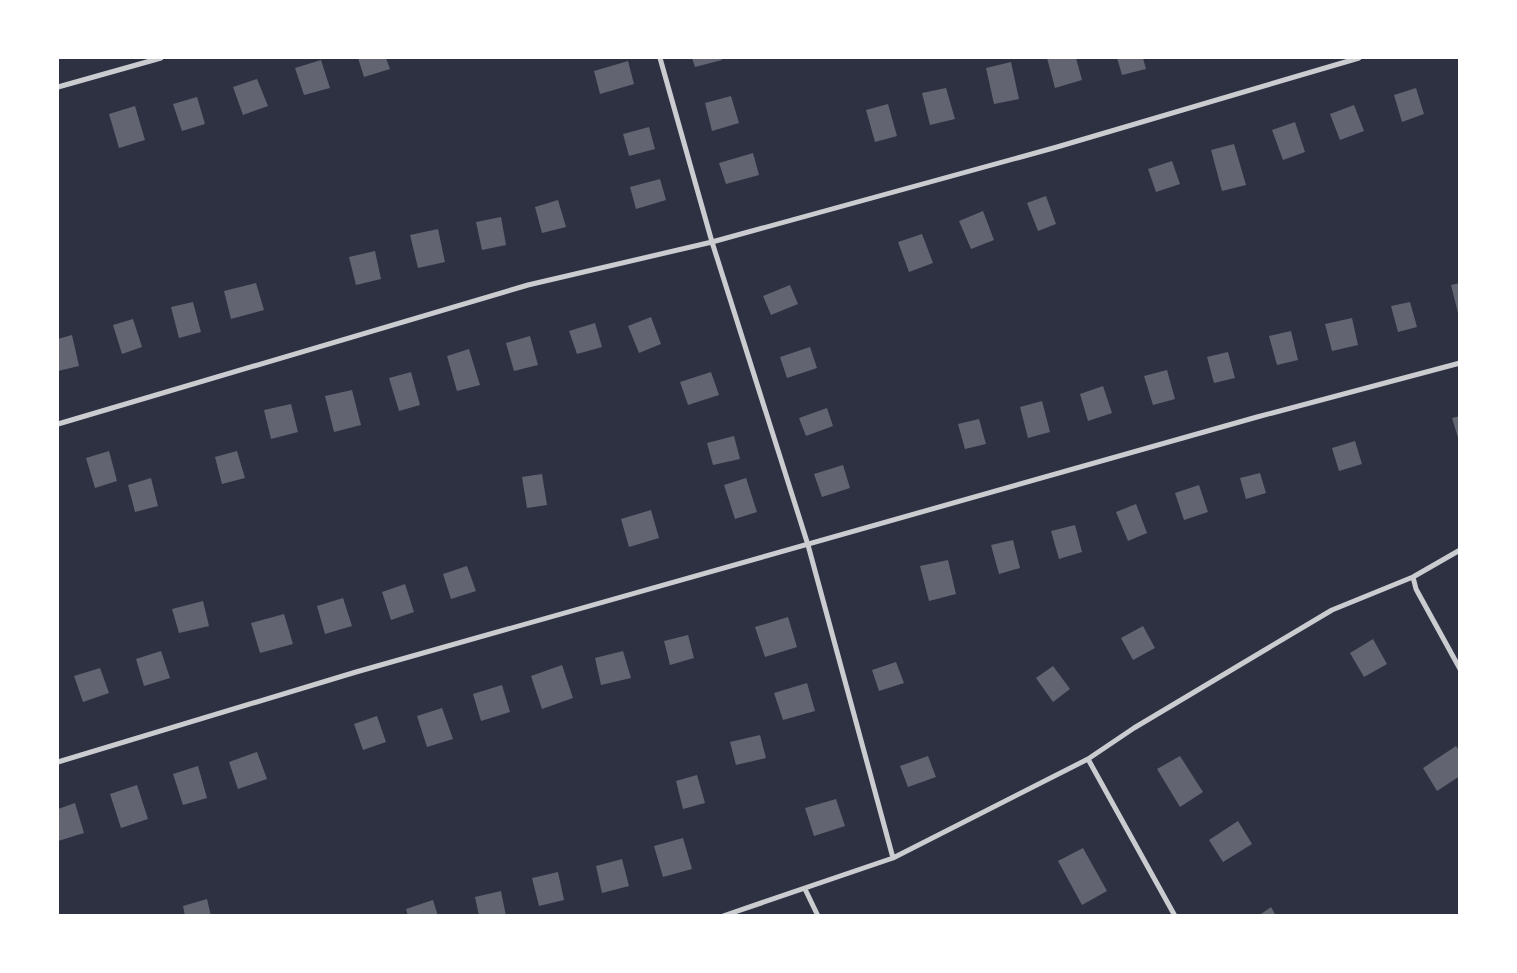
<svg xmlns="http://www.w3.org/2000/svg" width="1517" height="973" font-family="'Exo 2',sans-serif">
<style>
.building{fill:#626471}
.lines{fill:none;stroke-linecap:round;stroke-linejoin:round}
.minor{stroke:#caccd0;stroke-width:5}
</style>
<rect width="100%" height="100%" fill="#2d3142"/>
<path class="building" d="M358,58h28l4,11 -26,8z
M692,58h30v2l-27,7z
M1047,58h29l6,22 -27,8z
M1117,58h26l3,11 -24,6z
M321,60l9,28 -26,7 -9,-27z
M628,61l6,23 -34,10 -6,-23z
M1011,62l8,37 -25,5 -8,-36z
M257,79l11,27 -25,9 -10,-28z
M946,88l9,31 -25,6 -8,-32z
M1416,88l8,26 -22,8 -8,-27z
M731,96l8,27 -27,8 -7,-28z
M197,97l8,27 -23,7 -9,-27z
M888,104l9,32 -22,6 -9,-32z
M1354,105l10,26 -24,9 -10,-26z
M135,106l10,34 -26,8 -10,-34z
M1295,122l10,30 -22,8 -11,-30z
M649,127l6,22 -26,7 -6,-22z
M1234,144l12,41 -24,6 -11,-41z
M753,153l6,22 -33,9 -7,-21z
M1172,161l8,23 -24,8 -8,-23z
M660,179l6,21 -30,9 -6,-22z
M1046,196l10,28 -18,7 -11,-28z
M558,200l8,27 -24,6 -7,-26z
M983,211l11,29 -23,9 -12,-28z
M501,217l5,28 -24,5 -6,-28z
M438,229l7,33 -27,6 -8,-33z
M922,234l11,29 -24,9 -11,-30z
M375,251l6,28 -25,6 -7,-28z
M256,283l8,27 -33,9 -7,-28z
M1460,283v33l-1,1 -8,-32z
M790,285l8,19 -27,11 -8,-19z
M193,302l8,30 -22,6 -8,-31z
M1410,302l7,25 -19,5 -7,-26z
M651,317l10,27 -22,9 -11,-27z
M1352,318l6,27 -26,6 -7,-27z
M133,319l9,28 -20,7 -9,-29z
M595,323l7,24 -25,7 -8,-23z
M1291,331l7,29 -21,5 -8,-29z
M72,335l7,31 -21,5v-32z
M530,336l8,29 -24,6 -8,-28z
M810,347l7,21 -30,10 -7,-21z
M469,349l11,36 -23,6 -10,-35z
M1228,352l7,26 -21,5 -7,-26z
M1167,370l8,29 -22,6 -9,-29z
M411,372l9,33 -21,6 -10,-33z
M711,372l8,23 -31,10 -8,-23z
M1103,386l9,27 -24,8 -8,-27z
M352,390l9,35 -27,7 -9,-36z
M1042,401l8,31 -22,6 -8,-31z
M291,404l7,28 -27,7 -7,-29z
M827,408l6,18 -27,10 -7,-18z
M1460,416v25h-1l-7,-23z
M979,419l7,25 -21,5 -7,-25z
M734,436l6,23 -27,6 -6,-22z
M1355,441l7,23 -23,7 -7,-23z
M109,451l8,30 -22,7 -9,-30z
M237,451l8,27 -23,6 -7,-27z
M843,465l7,23 -28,9 -8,-23z
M1260,473l6,20 -20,6 -6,-21z
M542,474l5,31 -20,3 -5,-31z
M151,478l7,28 -23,6 -7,-27z
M746,478l11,34 -22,7 -11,-34z
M1199,485l9,27 -24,8 -9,-27z
M1136,504l11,29 -19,8 -12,-29z
M651,510l8,28 -30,9 -8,-28z
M1075,525l7,27 -23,7 -8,-28z
M1013,540l7,28 -21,6 -8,-29z
M948,560l8,34 -27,7 -9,-35z
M467,566l9,25 -25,8 -8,-25z
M405,584l9,28 -23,8 -9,-28z
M343,598l9,28 -27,8 -8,-28z
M203,601l6,25 -30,7 -7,-24z
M284,614l9,30 -33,9 -9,-30z
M788,617l9,30 -32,10 -10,-30z
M1143,626l12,22 -22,12 -12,-22z
M688,635l6,23 -24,7 -6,-24z
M1373,639l14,25 -23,13 -14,-24z
M161,651l9,27 -26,8 -8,-27z
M623,651l8,27 -30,7 -6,-27z
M896,662l8,21 -25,8 -7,-21z
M562,665l11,33 -31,11 -11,-33z
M1053,666l17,23 -17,13 -17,-24z
M100,668l9,25 -26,9 -9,-26z
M807,683l8,28 -32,9 -9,-27z
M502,685l8,27 -29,9 -8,-27z
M442,708l11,31 -26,8 -10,-31z
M377,716l9,26 -23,8 -9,-26z
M760,735l6,23 -30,7 -6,-23z
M1456,746l4,6v24l-23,15 -14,-23z
M257,752l10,27 -29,10 -9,-27z
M928,756l8,21 -28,10 -8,-21z
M1180,756l23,36 -23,15 -23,-38z
M198,766l9,32 -24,7 -10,-31z
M697,775l8,28 -22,6 -7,-28z
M137,785l11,34 -27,9 -11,-34z
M836,799l9,27 -31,10 -9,-28z
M75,803l9,30 -26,8v-32z
M1238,821l14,23 -29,18 -14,-22z
M683,838l9,31 -29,8 -9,-31z
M1083,848l24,43 -25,14 -24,-44z
M622,859l7,27 -27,7 -6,-27z
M558,872l6,28 -25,6 -7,-28z
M501,891l5,25h-27l-4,-19z
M207,899l4,17h-26l-2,-10z
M433,900l5,16h-30l-2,-7z
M1271,907l5,9h-18z"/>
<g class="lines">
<path class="minor" d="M660,58l52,184 96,303 85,313
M58,87l103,-29
M58,424l470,-139 184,-43 345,-95 302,-89
M1413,577l3,12 44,80
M1088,759l87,157
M58,762l298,-90 901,-255 203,-54
M805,889l13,27
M723,916l170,-58 195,-99 46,-31 198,-118 81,-33 47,-27"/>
</g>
<rect width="1517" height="973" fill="none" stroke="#ffffff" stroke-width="118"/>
</svg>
